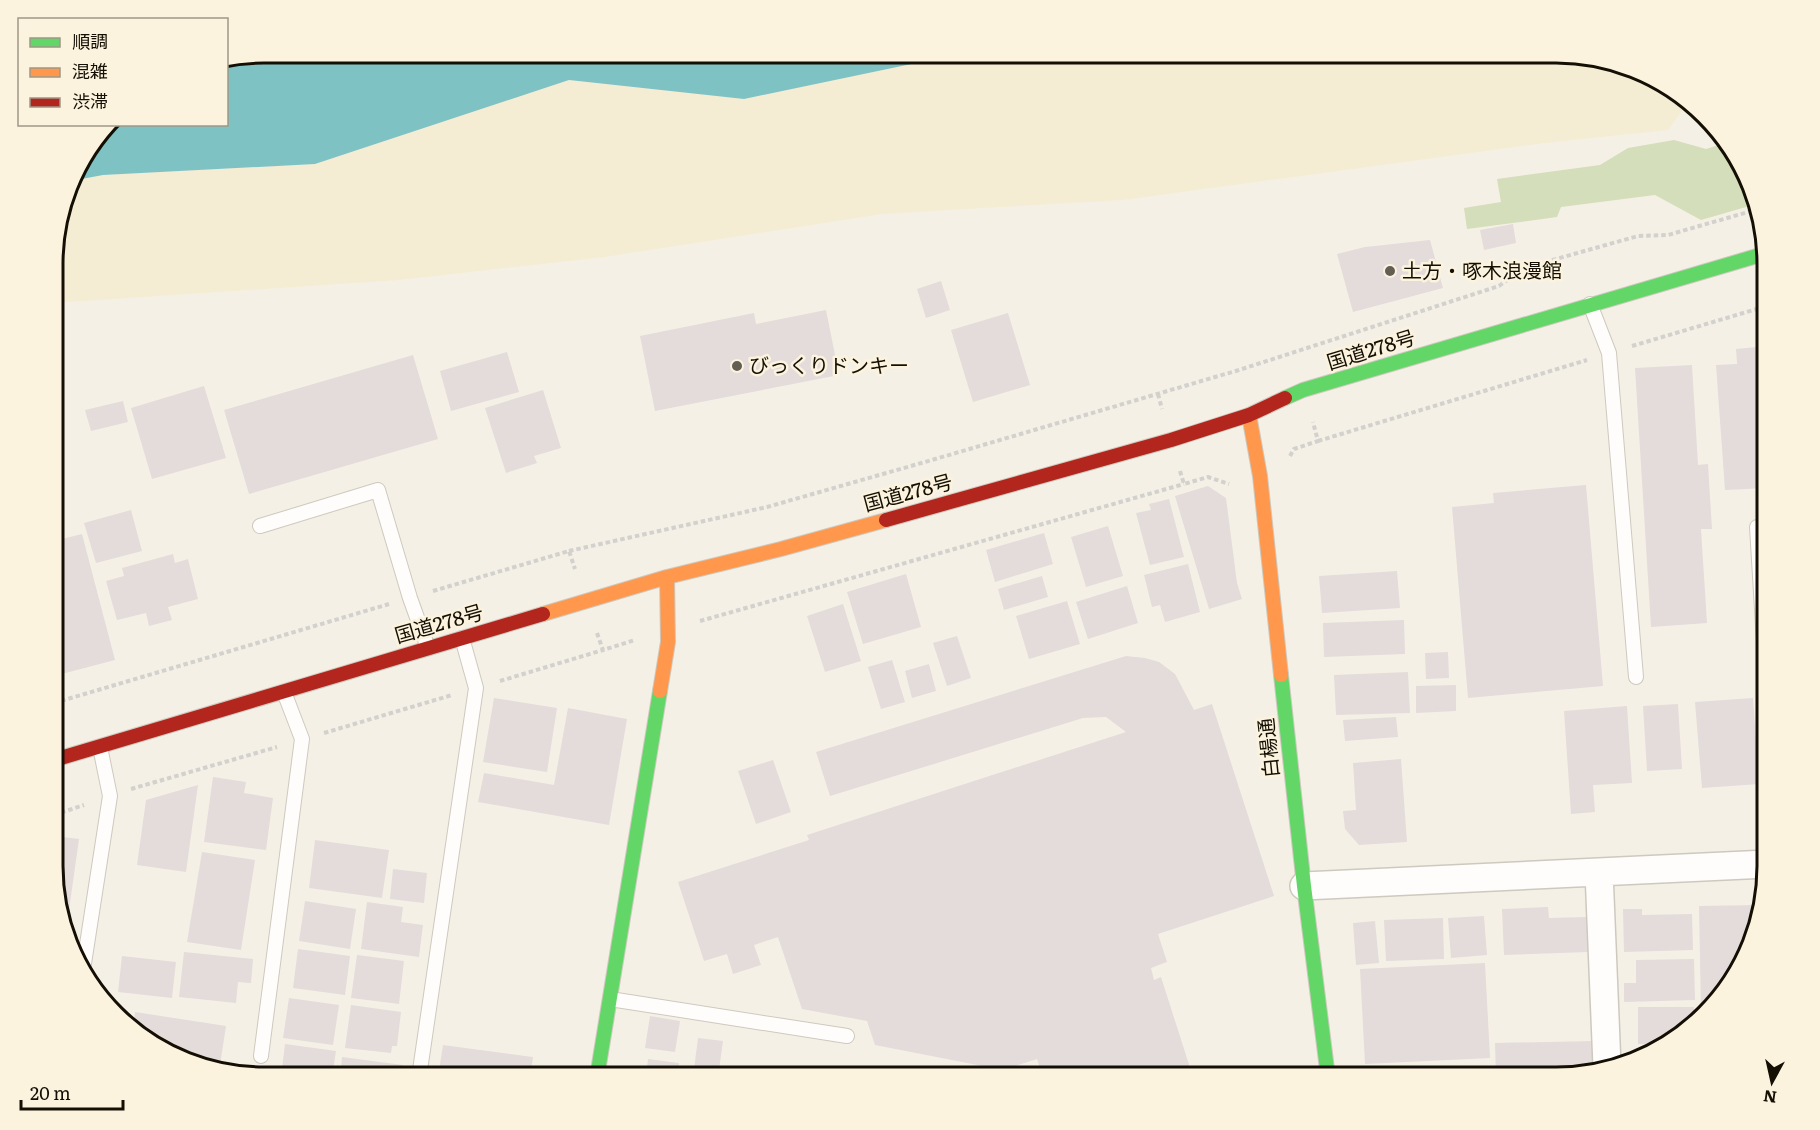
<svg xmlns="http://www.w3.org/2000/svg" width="1820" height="1130" font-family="Literata,'Noto Sans JP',serif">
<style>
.green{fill:#d4deba}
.sand{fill:#f4edd3}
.water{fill:#7fc2c4}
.building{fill:#e4dbdb}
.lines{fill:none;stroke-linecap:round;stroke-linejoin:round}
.lane-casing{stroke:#cec9be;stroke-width:16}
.street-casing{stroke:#cec9be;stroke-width:30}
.fast-casing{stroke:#cec9be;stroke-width:16}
.slow-casing{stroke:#cec9be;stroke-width:16}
.jam-casing{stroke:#cec9be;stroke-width:16}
.path{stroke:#d2d1cd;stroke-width:4;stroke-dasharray:4.5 3;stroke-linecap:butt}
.lane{stroke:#fefdfb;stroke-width:14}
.street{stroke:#fefdfb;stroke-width:27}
.fast{stroke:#63d668;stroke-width:14}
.slow{stroke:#ff974d;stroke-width:14}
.jam{stroke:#b3261e;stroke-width:14}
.poi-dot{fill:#635e53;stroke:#fcf3de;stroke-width:2}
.labels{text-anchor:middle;stroke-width:5;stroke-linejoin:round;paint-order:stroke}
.poi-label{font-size:20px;fill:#140f04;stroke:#fcf3de;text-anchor:start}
.street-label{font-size:20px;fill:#140f04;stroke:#fcf3de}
.rim{fill:none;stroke:#140f04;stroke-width:3}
</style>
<rect width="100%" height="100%" fill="#f5f0e5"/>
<path class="green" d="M1674,140l32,9 19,-6 14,15 14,47 -52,15 -46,-25 -94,12 -4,10 -90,12 -3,-21 37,-6 -4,-23 103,-14 28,-17z"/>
<path class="sand" d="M964,53h131l74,9 156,2 39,-11h193l54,7 62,28 15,15 -20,27 -123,13 -422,57 -241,14 -277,43 -206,23 -345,23v-66l17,-56 31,-6 213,-11 254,-84 175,19z"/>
<path class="water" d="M264,53h700l-220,46 -175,-19 -254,84 -212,11 -32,6 3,-11 35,-45 117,-1 1,-64z
M1095,53h269l-39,11 -156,-2z"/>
<path class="building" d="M1513,224l3,19 -32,7 -4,-20z
M1430,240l13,48 -90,24 -16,-58 28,-7z
M941,281l9,29 -24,8 -9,-29z
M826,310l13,65 -184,36 -15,-75 114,-23 2,11z
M1008,313l22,72 -57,17 -22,-72z
M1767,346v142l-42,2 -9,-125 21,-1 -1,-15z
M507,352l12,40 -68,19 -11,-40z
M413,355l25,84 -189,55 -25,-84z
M1692,365l6,100 10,-1 4,65h-11l6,94 -56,4 -16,-259z
M204,386l22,72 -74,21 -21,-71z
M543,390l18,58 -27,8 3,7 -31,10 -21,-65z
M123,401l5,21 -37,9 -6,-21z
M1586,485l17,201 -135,12 -16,-191 42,-4 -1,-10z
M1208,486l18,12 11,85 5,16 -33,10 -34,-113z
M1169,499l15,58 -34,8 -14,-52 15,-3 -2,-6z
M131,510l11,41 -46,12 -12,-40z
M1108,526l15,50 -37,11 -15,-50z
M1044,533l9,31 -58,18 -9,-32z
M82,534l33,126 -61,16v-135z
M173,554l2,9 13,-4 10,40 -30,8 4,13 -23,6 -3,-13 -29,7 -11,-39 18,-5 -2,-8z
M1188,564l12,48 -35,10 -5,-17 -8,2 -8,-32z
M1397,571l3,37 -78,5 -3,-37z
M906,574l15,53 -58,17 -16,-52z
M1042,576l6,21 -44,13 -6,-21z
M1127,586l11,37 -50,16 -12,-37z
M1067,601l13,43 -51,15 -13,-43z
M843,604l18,57 -36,11 -18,-56z
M1404,620l1,34 -81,3 -1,-34z
M957,636l14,42 -24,8 -14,-43z
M1448,652l1,26 -23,1 -1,-26z
M1126,656l19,2 14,4 16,12 19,36 18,-6 62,192 -116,38 9,28 -16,6 3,12 7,-3 32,100h-150l-6,-18 -34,11 -128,-25 -8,-24 -65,-12 -24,-72 -24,8 7,20 -28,9 -6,-20 -23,7 -26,-79 131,-42 -2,-5 319,-103 -20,-15 -23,1 -253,78 -14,-44z
M892,660l13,42 -24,7 -13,-42z
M929,664l7,27 -24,7 -7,-27z
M1408,672l2,41 -74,2 -2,-40z
M1456,685v26l-40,2v-27z
M494,698l63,10 -10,64 -64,-10z
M1753,698l6,86 -57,4 -7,-86z
M1678,704l4,65 -35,2 -4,-65z
M1627,706l5,77 -39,2 2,27 -24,2 -7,-103z
M568,708l59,11 -18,106 -131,-23 6,-29 70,12z
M1396,717l2,20 -53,4 -2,-21z
M1401,759l6,83 -48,3 -14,-16 -2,-18 13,-1 -3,-47z
M773,760l18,52 -35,12 -18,-53z
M213,777l33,5 -2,11 29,5 -7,52 -62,-8z
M198,785l-12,87 -49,-7 9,-65z
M54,836l25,3 -10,71 -9,-2 -6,-15z
M315,840l74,10 -7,48 -73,-10z
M202,852l53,8 -14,90 -54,-8z
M393,869l34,4 -3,30 -34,-4z
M305,901l51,8 -6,40 -51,-8z
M367,902l36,5 -2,15 22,3 -4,32 -58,-8z
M1758,905l-26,78 -31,29 -2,-106z
M1548,907l1,11 38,-1 1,35 -84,3 -2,-46z
M1623,909h19v6l50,-1 1,36 -69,2z
M1484,916l3,39 -36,3 -3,-40z
M1443,918l1,41 -58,2 -2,-41z
M1375,921l4,42 -23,2 -3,-42z
M298,949l52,7 -5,39 -52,-7z
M184,952l69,7 -2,24 -13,-1 -2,21 -57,-6z
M357,955l47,6 -5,43 -48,-6z
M122,956l54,6 -4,36 -54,-6z
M1694,959l1,41 -71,2v-19h12v-23z
M1485,963l5,95 -125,6 -5,-95z
M289,998l50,7 -6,40 -50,-7z
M351,1005l50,7 -4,34h-5l-1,7 -46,-5z
M1638,1007h56v12l-27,25h-29z
M135,1012l91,14 -7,46 -10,-2 -62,-28 -14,-14z
M650,1016l30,5 -5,31 -30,-4z
M698,1038l25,3 -5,36h-25z
M1594,1041l1,28 -25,8h-74l-1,-34z
M285,1044l51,7 -4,26h-51z
M443,1045l90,12 -2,13 45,7h-138z
M342,1057l61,8 -2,12h-61z
M648,1059l31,4 -1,14h-32z
M816,1069l45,7v1h-46z
M1430,1073v4h-32v-2z"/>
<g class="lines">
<g class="lane-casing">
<path id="lane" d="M1590,304l19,49 27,324
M260,526l118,-36 32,108 18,50
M1757,527l8,132h2
M83,970l27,-174 -10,-49
M610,999l237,37
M261,1056l41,-317 -18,-47
M419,1077l57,-389 -14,-50"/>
</g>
<g class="street-casing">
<path id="street" d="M1599,872l8,194
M1304,886l463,-22"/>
</g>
<g class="fast-casing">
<path id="fast" d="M1285,398l18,-8 464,-137
M1281,675l23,211 24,191
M597,1077l63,-386"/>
</g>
<g class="slow-casing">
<path id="slow" d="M1249,415l11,61 21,199
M543,614l124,-37 114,-28 105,-29
M660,691l8,-49 -1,-65"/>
</g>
<g class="jam-casing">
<path id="jam" d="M886,520l285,-80 78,-25 36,-17
M54,760l489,-146"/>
</g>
<path class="path" d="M1632,346l135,-40
M1158,394l4,15
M1318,441l269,-81
M1290,456l4,-7 24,-8 -5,-19
M1180,471l4,13 24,-7 21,7
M569,551l198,-44 158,-45 314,-92 260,-84 25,-18 114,-32 30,-1 87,-25
M433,591l136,-40 6,18
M700,621l484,-137
M597,633l6,17 32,-10
M500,681l103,-31
M54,703l335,-99
M324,733l128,-38
M131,789l146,-42
M54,815l30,-10"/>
<use href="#lane" class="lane"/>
<use href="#street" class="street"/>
<use href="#fast" class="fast"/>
<use href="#slow" class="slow"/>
<use href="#jam" class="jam"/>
</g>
<g class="poi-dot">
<circle cx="1390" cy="271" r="6"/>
<circle cx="737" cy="366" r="6"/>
</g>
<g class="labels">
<g class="poi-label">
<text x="1402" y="278">土方・啄木浪漫館</text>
<text x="749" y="373">びっくりドンキー</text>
</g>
<g class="street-label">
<text transform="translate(1371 350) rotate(-17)" y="7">国道278号</text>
<text transform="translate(908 493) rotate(-15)" y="7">国道278号</text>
<text transform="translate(439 624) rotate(-16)" y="7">国道278号</text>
<text transform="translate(1269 748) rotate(-96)" y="7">白楊通</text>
</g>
</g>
<path d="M0 0H1820V1130H0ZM264 63H1556A201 201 0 0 1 1757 264V866A201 201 0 0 1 1556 1067H264A201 201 0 0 1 63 866V264A201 201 0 0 1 264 63Z" fill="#fcf3de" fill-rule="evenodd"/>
<path class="rim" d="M264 63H1556A201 201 0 0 1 1757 264V866A201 201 0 0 1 1556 1067H264A201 201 0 0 1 63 866V264A201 201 0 0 1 264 63Z"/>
<rect x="18" y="18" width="210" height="108" fill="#fcf3de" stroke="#9f9887" stroke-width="1.5"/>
<rect x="30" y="38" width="30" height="9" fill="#63d668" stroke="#9f9887" stroke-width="1.5"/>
<text x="72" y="48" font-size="18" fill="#140f04">順調</text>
<rect x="30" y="68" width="30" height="9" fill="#ff974d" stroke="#9f9887" stroke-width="1.5"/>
<text x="72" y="78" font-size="18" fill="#140f04">混雑</text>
<rect x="30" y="98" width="30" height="9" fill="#b3261e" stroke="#9f9887" stroke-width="1.5"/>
<text x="72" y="108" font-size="18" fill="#140f04">渋滞</text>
<g transform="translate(1772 1082) rotate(188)" stroke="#fcf3de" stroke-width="4.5" paint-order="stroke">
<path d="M0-4.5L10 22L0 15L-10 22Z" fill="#140f04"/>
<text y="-9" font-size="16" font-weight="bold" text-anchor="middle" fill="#140f04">N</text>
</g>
<path d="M21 1100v9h102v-9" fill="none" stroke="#140f04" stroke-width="3"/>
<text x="30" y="1100" font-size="18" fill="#140f04" stroke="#fcf3de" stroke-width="4.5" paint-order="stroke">20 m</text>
</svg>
